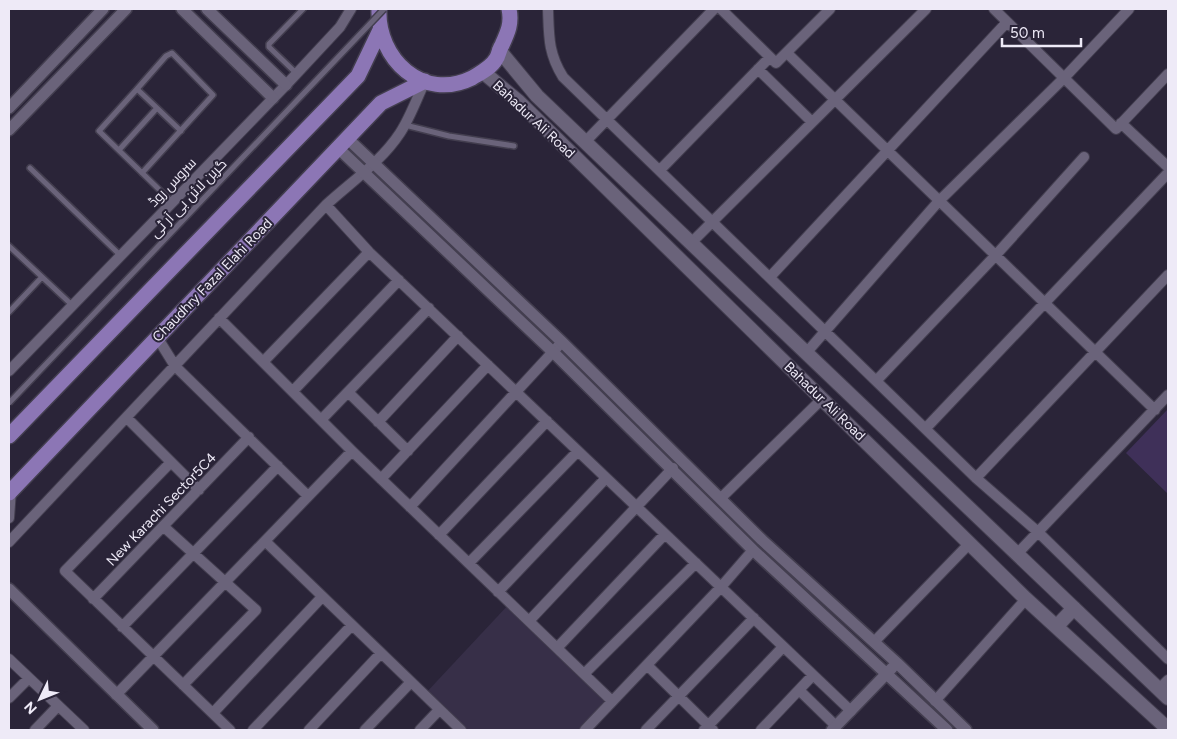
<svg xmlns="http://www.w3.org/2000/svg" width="1177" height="739" font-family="Figtree,Cairo,sans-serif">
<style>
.built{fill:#372f48}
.green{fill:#3f3059}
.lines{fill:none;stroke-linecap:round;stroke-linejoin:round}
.service-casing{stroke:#433e4f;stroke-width:8}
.minor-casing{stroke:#433e4f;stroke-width:12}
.tertiary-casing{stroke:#433e4f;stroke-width:14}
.secondary-casing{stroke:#433e4f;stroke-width:16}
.primary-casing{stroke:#433e4f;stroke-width:18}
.service{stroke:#6a637a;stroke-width:5}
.minor{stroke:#6a637a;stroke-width:10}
.tertiary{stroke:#6a637a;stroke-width:11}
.secondary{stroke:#6a637a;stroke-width:14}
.primary{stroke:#8c76b5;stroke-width:15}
.service-bridge-casing{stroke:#433e4f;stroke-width:8;stroke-linecap:butt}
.service-bridge{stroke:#6a637a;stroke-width:5}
.labels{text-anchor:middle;stroke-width:4;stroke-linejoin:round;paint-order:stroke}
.street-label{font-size:14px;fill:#eeeaf7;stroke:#2a2438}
</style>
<rect width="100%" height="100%" fill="#2a2438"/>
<path class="built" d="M510,603l102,98 -27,29h-124l-37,-35z"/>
<path class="green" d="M1168,409v85l-42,-41z"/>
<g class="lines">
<g class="service-casing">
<path id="service" d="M296,73l-27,-26v-3l34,-35
M137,89l29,-33 6,-3 41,42 -71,78
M157,108l24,23
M405,125l44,11 65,10
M119,150l38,-42 -20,-19 -38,42 73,71
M30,168l90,87
M9,246l63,59
M9,312l33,-35"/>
</g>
<g class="minor-casing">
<path id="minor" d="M548,9c1,27 0,44 15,68l413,401 62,54 130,127
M721,9l55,54 54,-54
M994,9l122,120 52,-55
M787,53l368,357
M758,69l54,53
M1121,123l47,44
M586,141l128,-132
M660,170l110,-113
M326,205l43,47 482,459
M692,242l234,-233
M770,277l237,-255
M219,318l133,133 260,250
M157,337l18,29 133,130
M807,352l131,-150 126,-124 65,-69
M263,362l106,-110
M9,371l277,-286 54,-58 11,-18
M877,380l118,-124 89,-99
M293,391l106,-111
M348,392l60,59
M127,418l72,72
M321,420l108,-112
M378,422l80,-86
M926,428l242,-255
M171,462l-106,109 165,159
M976,478l192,-203
M381,479l107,-114
M721,498l101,-99
M410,507l152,-165
M9,518l2,-28
M163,526l93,84 -73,75
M439,535l108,-114
M265,541l196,189
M9,542l317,-337c25,-23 55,-43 74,-72 10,-15 17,-35 25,-52
M1017,554l151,-159
M469,563l109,-112
M498,592l108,-114
M93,599l156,-162
M529,621l144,-153
M122,627l156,-161
M874,642l96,-99
M557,648l108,-114
M9,659l75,71
M647,665l66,65
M584,674l112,-111
M1159,689l9,-9
M799,690l37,36
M116,695l236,-244
M9,698l20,-20
M935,701l91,-102
M213,713l109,-116
M35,730l23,-24
M253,730l99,-105
M309,730l72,-77
M365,730l46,-48
M420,730l19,-20
M585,730l136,-143 32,-37
M646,730l108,-112
M704,730l79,-83
M761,730l52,-55"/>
</g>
<g class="tertiary-casing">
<path id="tertiary" d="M182,9l91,89
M207,9l79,76
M9,108l94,-99
M9,130l117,-121
M347,138l215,204 200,198 135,123 69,67
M338,148l215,204 200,198 194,180
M9,589l144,141
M832,730l60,-62"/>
</g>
<g class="secondary-casing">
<path id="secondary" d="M499,50l38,46 631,602
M483,72l36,30 507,497 142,130
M1057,626l17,-18"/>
</g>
<g class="primary-casing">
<path id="primary" d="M379,9c-2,50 44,93 93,69 8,-5 19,-10 24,-19 3,-4 3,-10 6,-14 6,-13 10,-22 7,-36
M9,436l349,-360 22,-46
M9,493l372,-390 44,-22"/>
</g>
<use href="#service" class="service"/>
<use href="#minor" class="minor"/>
<use href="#tertiary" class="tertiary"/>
<use href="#secondary" class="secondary"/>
<use href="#primary" class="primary"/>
<g class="service-bridge-casing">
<path id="service-bridge" d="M9,403l375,-394"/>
</g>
<use href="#service-bridge" class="service-bridge"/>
</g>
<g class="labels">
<g class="street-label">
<text transform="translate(534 119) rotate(43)" y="5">Bahadur Ali Road</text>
<text transform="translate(172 182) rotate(-46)" y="5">سروس روڈ</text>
<text transform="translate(188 198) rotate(-46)" y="5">گرین لائن بی آر ٹی</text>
<text transform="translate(212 280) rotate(-46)" y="5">Chaudhry Fazal Elahi Road</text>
<text transform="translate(825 401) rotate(44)" y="5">Bahadur Ali Road</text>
<text transform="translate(161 509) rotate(-46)" y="5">New Karachi Sector5C4</text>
</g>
</g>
<rect width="1177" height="739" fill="none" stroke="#eeeaf7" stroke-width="20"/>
<g transform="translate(40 699) rotate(227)" stroke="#2a2438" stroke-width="4" paint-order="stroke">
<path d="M0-4L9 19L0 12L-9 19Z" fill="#eeeaf7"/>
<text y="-8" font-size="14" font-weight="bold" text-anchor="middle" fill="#eeeaf7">N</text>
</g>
<path d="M1002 38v8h79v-8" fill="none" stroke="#eeeaf7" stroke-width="2.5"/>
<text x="1010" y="38" font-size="15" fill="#eeeaf7" stroke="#2a2438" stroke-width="4" paint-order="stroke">50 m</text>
</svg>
